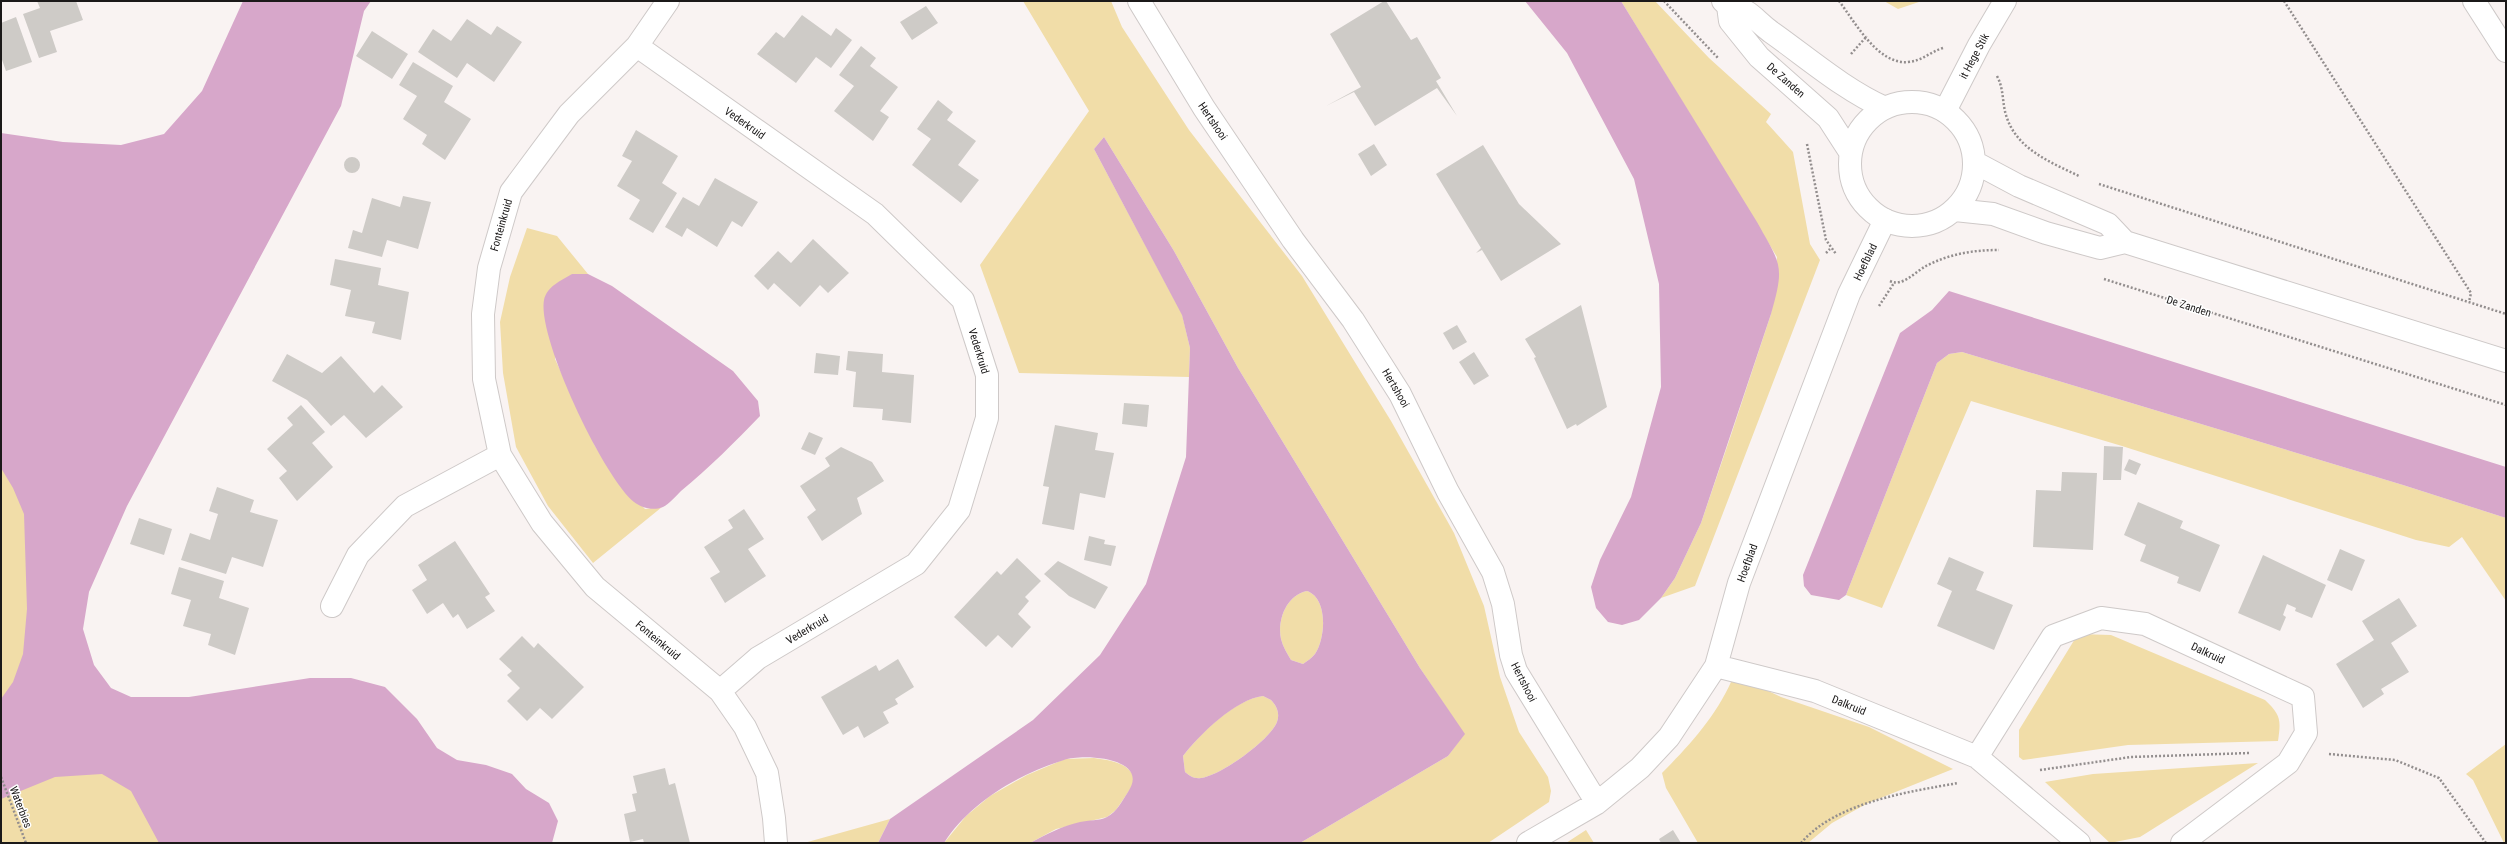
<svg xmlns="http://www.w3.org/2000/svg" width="2507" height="844" font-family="'Roboto Condensed',sans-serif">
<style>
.green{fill:#f1dda8}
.water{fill:#d7a7ca;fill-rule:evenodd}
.building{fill:#cecbc7}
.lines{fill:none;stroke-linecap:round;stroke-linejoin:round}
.minor-casing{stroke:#cec9c8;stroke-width:24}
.major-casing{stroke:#cec9c8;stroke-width:24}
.path{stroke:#938e8e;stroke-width:2.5;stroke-dasharray:2 2;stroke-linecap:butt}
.minor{stroke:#fff;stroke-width:22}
.major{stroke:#fff;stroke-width:22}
.labels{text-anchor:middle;stroke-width:3;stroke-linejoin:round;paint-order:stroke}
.street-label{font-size:11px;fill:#1b1919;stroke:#fff}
</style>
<rect width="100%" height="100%" fill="#f9f3f2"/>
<path class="green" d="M1023,1h88l11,26 67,103 113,146 89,145 63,112 30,73 16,71 19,55 29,45 3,14 -2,11 -61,41h-188l148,-87 16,-22 -44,-66 -182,-300 -64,-117 -70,-114 -10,12 88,165 8,34 -1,29 -170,-4 -39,-108 109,-154z
M1621,1h34l54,57 62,56 -5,8 27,30 17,92 10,16 -125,326 -34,12 14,-20 26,-55 29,-85 41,-124 6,-57z
M1884,1h38l-24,8z
M527,228l30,8 31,38h-16l-17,85 40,87 23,35 27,28 17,-2 -69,56 -45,-57 -32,-59 -13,-74 -3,-51 10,-45z
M1962,352l441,133 103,33v83l-44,-64 -13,10 -33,-7 -294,-94 -151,-45 -89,207 -36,-13 91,-232 12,-9z
M1,421l53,97 18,200 140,125h-211z
M1307,591c21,7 19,47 8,63 -3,4 -8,7 -12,10l-12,-4c-4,-7 -8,-13 -10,-21 -4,-18 5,-44 26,-48z
M2078,634l33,1 154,65c16,15 16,20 13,41l-150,4 -105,15 -4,-3v-27z
M1734,675l47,22 88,30 84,42 -85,34 -36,20 -24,20h-110l-32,-55 -4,-15c28,-28 57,-60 72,-98z
M1263,696l8,4c6,6 9,14 6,22 -7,18 -57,54 -76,56 -7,1 -11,-2 -16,-6l-2,-16c16,-21 52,-57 80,-60z
M2506,744v99h-2l-31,-63 -7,-6z
M1094,758c14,2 35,4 41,21l-2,6 -17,25 -9,7 -51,12 -26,14h-86l22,-27 24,-20 37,-21 38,-16z
M2258,763l-118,74 -30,6 -65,-61 48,-8z
M890,819l-12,24h-74z
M1586,830l8,13h-28z"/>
<path class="water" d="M243,1h128l-7,10 -23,95 -214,400 -38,86 -6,37 11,36 17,23 20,9h58l121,-19h41l34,9 32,32 20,29 20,12 29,5 26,9 14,15 23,14 9,18 -6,22h-393l-28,-52 -29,-17 -47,3 -54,22v-100l12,-17 10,-28 4,-45 -3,-95 -11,-26 -12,-20v-335l62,9 58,3 43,-11 38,-43z
M1525,1h96l136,221c24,43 28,43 14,92l-70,209 -26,55 -14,20 -22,22 -17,5 -14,-3 -12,-14 -5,-21 9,-27 31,-63 30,-110 -2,-103 -25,-105 -67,-126z
M1104,137l70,114 64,117 182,300 45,66 -17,22 -148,87h-270c17,-9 32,-17 50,-21 8,-2 20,-1 27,-5 10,-5 15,-16 21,-25 23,-34 -44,-39 -64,-32 -45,14 -94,42 -120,83h-66l12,-24 143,-99 67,-65 46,-71 40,-127 4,-109 -8,-33 -88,-166zM1307,591c21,7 19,47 8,63 -3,4 -8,7 -12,10l-12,-4c-4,-7 -8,-13 -10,-21 -4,-18 5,-44 26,-48zM1263,696l8,4c6,6 9,14 6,22 -7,18 -57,54 -76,56 -7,1 -11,-2 -16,-6l-2,-16c16,-21 53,-57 80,-60z
M572,274h16l24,12 121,85 25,30 2,15c-25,26 -51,52 -79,75 -5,5 -12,13 -18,16 -10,4 -21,1 -29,-5 -30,-24 -97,-164 -90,-202 3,-14 17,-19 28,-26z
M1949,291l557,176v51l-103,-33 -441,-133 -13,2 -12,9 -91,232 -7,5 -28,-5 -7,-9 -1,-11 97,-242 32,-23z"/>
<path class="building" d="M37,1h39l7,19 -33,11 7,21 -18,6 -16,-44 17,-6z
M1384,1h2l25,39 6,-3 24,41 -5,3 21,35 -20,-28 -62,38 -21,-34 -28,14 35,-19 -31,-53z
M926,6l12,17 -26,17 -12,-18z
M802,15l29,21 5,-8 16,12 -21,28 -15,-11 -20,26 -39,-29 19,-22 8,6z
M16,17l16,45 -26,9 -5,-14v-34z
M467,19l24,16 6,-9 25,16 -28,40 -27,-19 -10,15 -39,-26 15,-23 18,12z
M372,31l36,23 -16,25 -36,-23z
M861,46l15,12 -6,8 28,21 -18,24 9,6 -16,24 -39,-30 20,-25 -15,-11z
M413,62l40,24 -9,16 27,17 -26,41 -23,-16 5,-9 -24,-16 14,-23 -18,-11z
M938,100l15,12 -6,8 29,21 -18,24 21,15 -18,23 -49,-38 19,-26 -14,-10z
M636,130l42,26 -16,27 15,10 -24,40 -24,-14 11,-19 -23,-14 15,-25 -10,-5z
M1374,144l13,21 -16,11 -13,-22z
M1483,145l36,59 42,40 -60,37 -19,-31 -6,3 5,-5 -45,-74z
M344 165a8 8 0 1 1 16 0a8 8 0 1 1-16 0Z
M715,178l43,24 -16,25 -10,-6 -15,26 -30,-19 -5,9 -17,-10 18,-30 16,9z
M403,196l28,6 -13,47 -31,-9 -5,17 -34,-9 5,-18 9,3 10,-35 28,9z
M813,239l36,34 -21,20 -8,-8 -20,22 -26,-24 -6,7 -14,-14 24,-25 13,12z
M335,259l46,9 -3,17 31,7 -8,48 -29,-7 3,-11 -30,-6 6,-26 -21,-5z
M1581,305l26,102 -30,19 -1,-2 -9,5 -33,-71 2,-1 -11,-18z
M1457,325l10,17 -14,8 -10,-17z
M848,351l35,3 -1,18 32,3 -3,48 -29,-3 1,-11 -30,-2 3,-35 -10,-2z
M1474,352l15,24 -15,9 -15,-23z
M816,353l24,3 -2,19 -24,-2z
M287,354l35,19 19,-17 33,37 8,-8 21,22 -37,31 -22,-23 -13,11 -24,-26 -35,-19z
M1124,403l25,2 -2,22 -25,-3z
M301,405l24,27 -13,11 21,24 -36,34 -18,-23 8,-7 -20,-22 26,-24 -6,-7z
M1055,425l43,8 -3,17 19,3 -9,45 -25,-5 -6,37 -32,-6 7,-37 -6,-1z
M809,432l14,6 -8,17 -14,-6z
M2104,446l19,1 -2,33h-18z
M841,447l31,15 12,19 -27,17 5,16 -40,27 -15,-24 9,-7 -16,-24 30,-20 -5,-8z
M2129,459l12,5 -5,11 -12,-5z
M2062,472l35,1 -4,77 -60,-3 3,-57 25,1z
M217,487l37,13 -4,12 28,8 -15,47 -31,-10 -6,17 -45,-14 9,-27 20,7 8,-26 -9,-3z
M2138,502l45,19 -3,7 40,17 -20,47 -23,-9 2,-6 -39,-16 6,-16 -22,-10z
M744,509l20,30 -16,10 18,27 -41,27 -15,-25 10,-6 -16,-25 29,-19 -5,-8z
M139,518l33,11 -8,26 -34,-11z
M1089,536l16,4 -1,4 12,2 -5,20 -27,-6z
M455,541l35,53 -5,3 10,14 -28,18 -9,-15 -5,4 -10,-15 -16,11 -15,-24 15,-10 -9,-15z
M2340,549l25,11 -13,31 -25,-11z
M2263,555l63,30 -14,33 -17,-7 1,-3 -9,-4 -4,11 3,2 -6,14 -42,-18z
M1949,557l35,15 -8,18 37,15 -19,45 -57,-24 15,-35 -15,-7z
M1017,558l24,23 -16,16 4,4 -11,13 13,13 -19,21 -14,-13 -12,12 -32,-30 43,-46 4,4z
M1058,561l50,26 -13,22 -26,-13 -25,-22z
M179,567l45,14 -5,17 30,10 -14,47 -27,-10 3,-11 -28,-8 8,-26 -20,-6z
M2399,598l18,28 -26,17 18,29 -28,17 3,5 -21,14 -27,-44 38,-24 -12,-19z
M522,636l12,12 4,-5 46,44 -32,32 -12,-11 -13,13 -20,-20 13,-13 -13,-13 5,-4 -13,-12z
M898,659l16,28 -19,12 3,5 -15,8 6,11 -25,15 -6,-12 -15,9 -22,-38 55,-32 3,6z
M665,768l4,17 6,-2 15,60h-46l-1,-4 -13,3 -6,-28 12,-3 -4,-17 5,-1 -4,-17z
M1673,830l8,13h-20l-2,-4z"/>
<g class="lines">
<g class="minor-casing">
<path id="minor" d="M668,1l-31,45 -68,68 -58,78 -22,76 -6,46 1,65 16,76 42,68 53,64 125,104 25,36 22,46 7,45 2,25
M1139,1l65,107 89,132 60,80 47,74 48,98 45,80 10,32 8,51 5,16 81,132
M2474,1l32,50
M637,46l238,168 88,86 24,75v43l-28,92 -43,54 -158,94 -38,33
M1945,111l34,-66 26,-44
M332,606l26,-51 47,-49 95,-51
M1716,666l99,25 162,66 102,86
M1977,757l76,-121 48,-18 44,6 158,73 3,36 -18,30 -106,80
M1528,843l69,-40 43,-35 29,-31 47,-71 23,-83 110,-289 36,-74"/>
</g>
<g class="major-casing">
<path id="major" d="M1723,1l5,5 2,15 29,36 69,61 22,34
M1728,6c24,4 24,12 43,26 37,26 72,57 114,76
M1850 164a62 62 0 1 1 124 0a62 62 0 1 1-124 0Z
M1974,162l45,24 89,38 17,18 381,119
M1955,210l38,4 53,19 54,15 25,-6"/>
</g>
<path class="path" d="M1664,1l54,57
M1839,1c16,21 39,64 69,61 14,-1 22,-10 35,-14
M2284,1l187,292 -2,9
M1851,54l16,-18
M1997,76c7,13 5,26 9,39 10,34 44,47 73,61
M1807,144l19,96 10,14
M2099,184l407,130
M1826,253l4,-4
M2104,279l402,126
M1890,281c13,6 25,-9 36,-15 23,-12 47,-16 73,-16
M1879,306l15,-23
M2329,754l66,6 44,18 47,65
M2040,770l91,-13 119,-4
M1,777l25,66
M1801,843c35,-41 107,-51 157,-60"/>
<use href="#minor" class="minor"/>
<use href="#major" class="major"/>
</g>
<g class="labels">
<g class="street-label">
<text transform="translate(1974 56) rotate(-62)" y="4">it Hege Stik</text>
<text transform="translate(1786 80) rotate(41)" y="4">De Zanden</text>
<text transform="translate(1213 121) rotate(56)" y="4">Hertshooi</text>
<text transform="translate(745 123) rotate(35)" y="4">Vederkruid</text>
<text transform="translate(501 225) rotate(-74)" y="4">Fonteinkruid</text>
<text transform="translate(1865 262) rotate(-64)" y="4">Hoefblad</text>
<text transform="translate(2189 306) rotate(18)" y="4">De Zanden</text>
<text transform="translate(979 351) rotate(73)" y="4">Vederkruid</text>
<text transform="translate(1396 388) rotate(60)" y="4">Hertshooi</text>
<text transform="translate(1747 563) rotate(-70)" y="4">Hoefblad</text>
<text transform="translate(807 629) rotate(-31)" y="4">Vederkruid</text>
<text transform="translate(658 640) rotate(40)" y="4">Fonteinkruid</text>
<text transform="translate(2208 653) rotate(25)" y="4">Dalkruid</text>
<text transform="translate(1524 682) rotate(63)" y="4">Hertshooi</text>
<text transform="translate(1849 705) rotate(22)" y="4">Dalkruid</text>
<text transform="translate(21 807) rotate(69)" y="4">Waterbies</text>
</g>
</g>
<rect width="2507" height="844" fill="none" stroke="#1b1919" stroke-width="4"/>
</svg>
